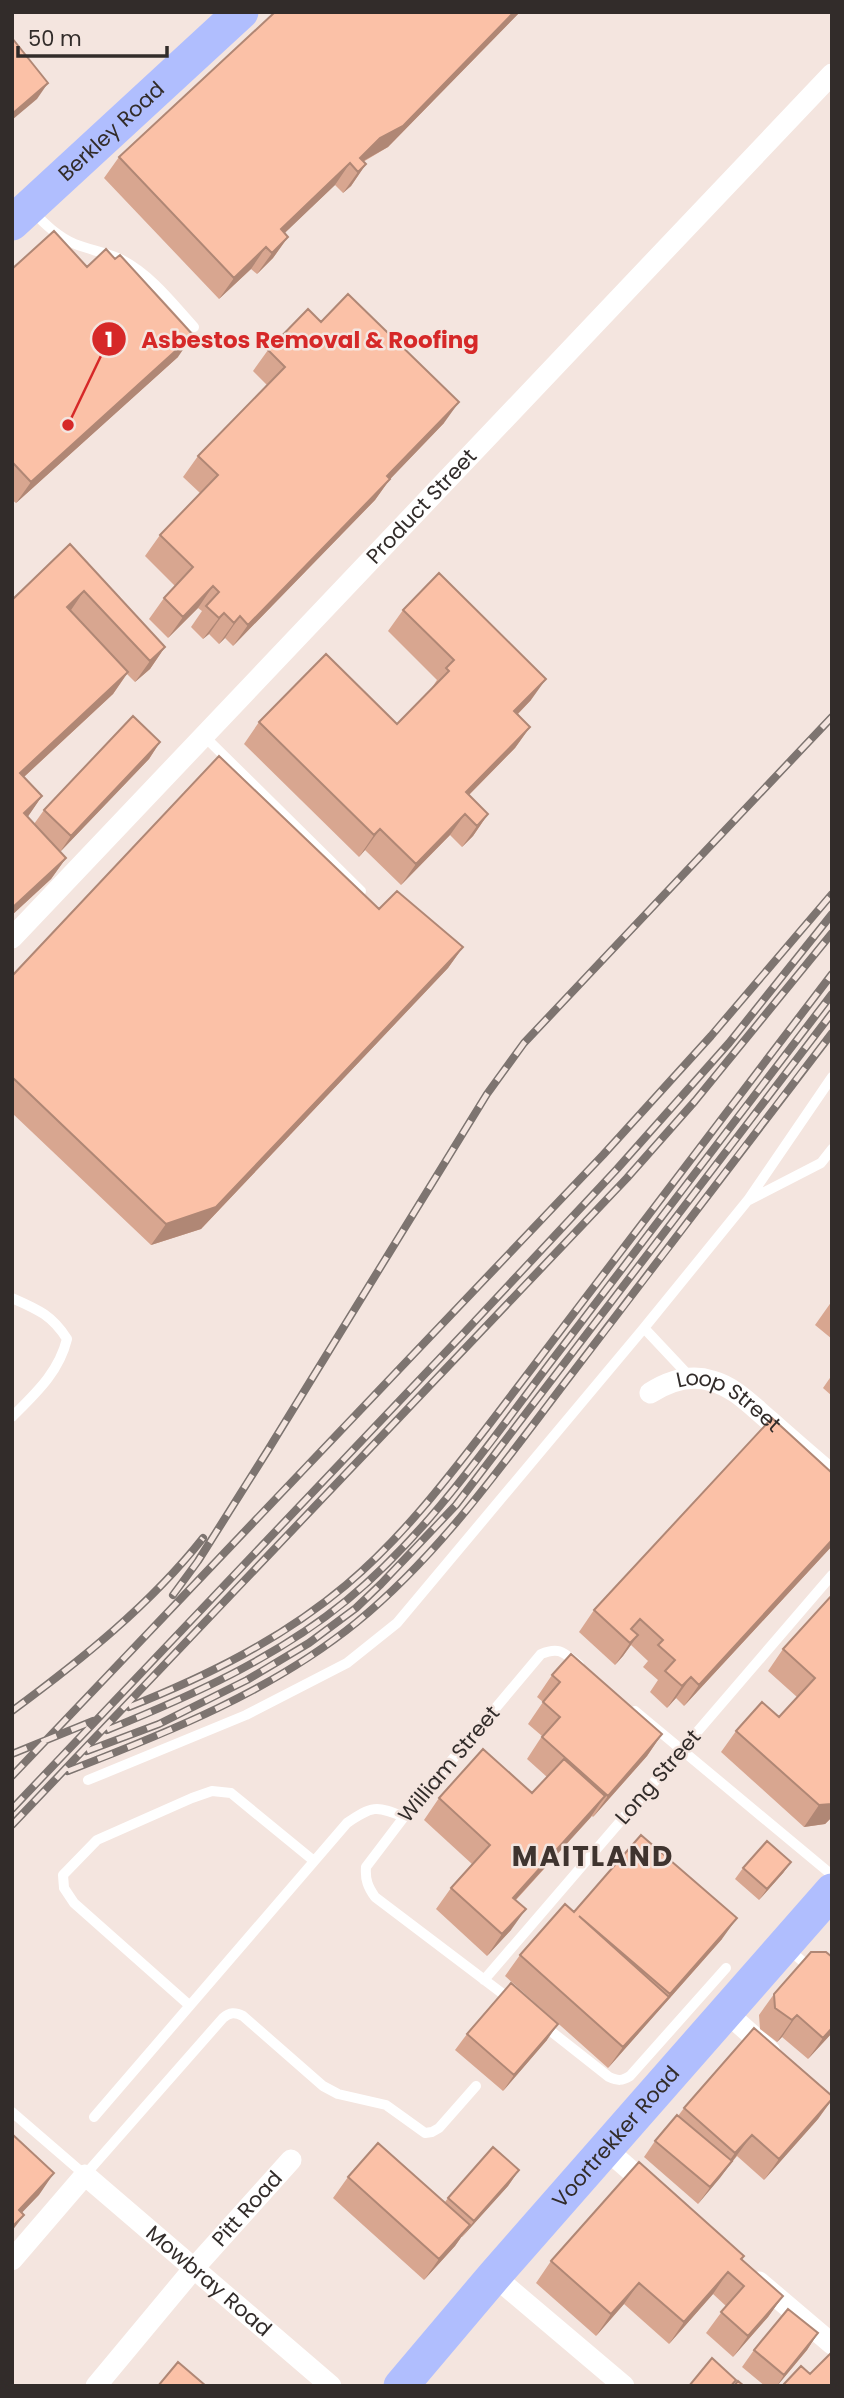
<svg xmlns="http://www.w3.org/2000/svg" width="844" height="2398" font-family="Poppins,sans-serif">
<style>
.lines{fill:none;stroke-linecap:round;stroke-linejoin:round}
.service{stroke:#fff;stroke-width:10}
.minor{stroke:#fff;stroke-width:21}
.primary{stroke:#b0befe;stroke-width:35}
.rail-casing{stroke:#7d7470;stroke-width:8}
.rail{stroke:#f4e5df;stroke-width:5;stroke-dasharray:16;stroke-linecap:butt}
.wall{fill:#d8a690}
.shaded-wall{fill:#b08775}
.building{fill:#fbc1a7;stroke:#b08775;stroke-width:2}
.labels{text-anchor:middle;stroke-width:5;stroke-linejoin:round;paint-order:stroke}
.street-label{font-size:21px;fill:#322c2a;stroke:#f4e5df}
.district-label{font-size:28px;font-weight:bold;letter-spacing:2px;fill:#3f342f;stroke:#f4e5df}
.leader{fill:none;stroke:#d62828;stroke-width:2.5}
.callout-dot{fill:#d62828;stroke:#f4e5df;stroke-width:2.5}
.mark-label{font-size:21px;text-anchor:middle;font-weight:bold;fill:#fff}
.callout-label{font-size:23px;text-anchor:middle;font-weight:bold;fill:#d62828;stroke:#f4e5df;stroke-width:5;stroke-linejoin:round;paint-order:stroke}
</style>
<rect width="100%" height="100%" fill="#f4e5df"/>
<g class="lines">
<path class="service" d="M32,211c13,13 26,26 43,33 15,6 33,9 47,16 29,15 51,44 72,67
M204,736l157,155
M749,1200l72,-37 11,-14
M12,1298c25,11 40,17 55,41 -8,33 -31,54 -55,78
M644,1328l104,-128 84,-123
M635,1711l197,164
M88,1780l158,-65 101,-52 50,-40 247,-295 47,50
M788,1949l44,37
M484,1980l348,-405
M511,2000l-136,-103c-7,-10 -10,-17 -9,-30l38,-50 137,-163c19,-8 23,-1 38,11
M189,2005l-115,-102 -10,-15 -1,-13 34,-35 95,-42 20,-7 19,2 83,68
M543,2025l66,52c9,4 13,4 21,-1l96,-108
M12,2112l73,63 138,-157c7,-6 12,-6 20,-2l80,70 15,8 48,11 39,28 7,-1 7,-4 37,-42
M94,2117l253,-294c25,-17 29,-18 57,-6"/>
<g class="minor">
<path id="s1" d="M12,938l820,-864"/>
<path id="s2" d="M650,1393c19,-12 41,-19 62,-12 23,6 41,26 58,40 20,18 41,36 62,54"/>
<path d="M726,2012l44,39"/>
<path d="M606,2149l47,41"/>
<path id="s3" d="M12,2260l73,-85 246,211"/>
<path d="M494,2276l130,110"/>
<path d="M759,2282l73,62"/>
<path id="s4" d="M96,2386l99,-119 96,-107"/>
</g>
<g class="primary">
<path id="s5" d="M12,223l229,-211"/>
<path id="s6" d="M401,2386l93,-110 338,-385"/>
</g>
<g class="rail-casing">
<path id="rail" d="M173,1595l25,-34 70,-111 219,-356 37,-51 308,-326
M129,1707c78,-31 153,-68 217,-122 56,-47 101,-106 145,-163l341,-448
M12,1711c69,-51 138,-106 191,-173
M107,1730c84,-34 169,-72 240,-130 80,-66 141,-155 203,-237 94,-123 188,-246 282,-369
M87,1751l72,-27 88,-44 62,-37 47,-35 25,-24 75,-79 376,-492
M12,1754l81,-33
M68,1771c101,-39 204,-80 289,-149 83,-68 145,-157 210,-242 89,-115 176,-232 265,-347
M12,1776l591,-621 108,-119 121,-142
M12,1809l450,-474 155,-166 112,-126 103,-129
M12,1825l615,-647 68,-77 137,-168"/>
</g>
<use href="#rail" class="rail"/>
</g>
<path class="wall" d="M275,12h245l-132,135 -25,15 3,2 -15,22 -8,7 -8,-8 -51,48 4,4 -15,21 -16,16 -6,-5 -32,30 -115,-121 15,-21z
M87,267l91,90 -162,146 -4,-3v-231z
M321,322l123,101 -54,56 -15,21 -142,146 -8,-8 -6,6 -10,-10 -6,5 -12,-12 11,-16 -4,-3 -30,30 -19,-19 15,-21 11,-12 -30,-30 15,-21 40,-42 -17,-16 15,-21 69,-71 -14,-14 15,-21z
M70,544l95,103 -15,22 -15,13 -8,-8 -14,20 -89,83 18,19 -15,21 7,7 10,-14 116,-68 -11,17 -89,93 6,6 -15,21 -39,36v-315z
M403,610l128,90 -13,14 12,13 -15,21 -46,47 19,19 -15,22 -11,11 -12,-12 -49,50 -36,-35 -6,7 -115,-113 15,-22 138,2 34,-35 6,-9 -49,-49z
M379,909l84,38 -15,21 -247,261 -50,16 -139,-132v-137z
M832,1301v38l-17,-14z
M832,1375v21l-9,-8z
M832,1473v73l-148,160 -8,-8 -9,10 -17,-16 8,-12 -15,-13 5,-6 -17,-16 -8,11 -8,9 -36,-33 15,-22z
M832,1595v222l-7,7 -21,3 -83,-75 15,-21 43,-14 18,-20 -29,-26 15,-22z
M552,1675l110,59 -15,22 -54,61 -1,-1 -76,84 -5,30 -24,26 -51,-47 15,-21 21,-24 -48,-44 15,-22 93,-5 15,-16 -20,-18 15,-23 -14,-12 15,-22 -6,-5z
M791,1862l-8,11 -24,27 -24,-21 8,-11z
M574,1912l148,27 -114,129 -103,-92 15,-21z
M832,1957v76l-24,26 -26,-22 -5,5 -17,-13 -1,-14 15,-21z
M467,2034l80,6 -44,51 -48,-41z
M832,2100l-14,19 -54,61 -27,-24 -39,48 -54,-47 11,-16 23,-25 6,-8z
M519,2170l-11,16 -46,51h-1l-6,9 -31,34 -91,-82 15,-21 97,25 3,-4z
M744,2256l-2,3 41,37 -15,21 -35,40 -27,-24 20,-27 -13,-12 -44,50 -45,-40 -28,32 -60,-53 15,-22z
M818,2333l-11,17 -30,36h-12l-23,-19 12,-17z"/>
<path class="shaded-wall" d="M514,12h6l-132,135 -23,13 -9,9 4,-11z
M48,83l-11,16 -25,21v-6z
M350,163l-15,22 -69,66 15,-22z
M366,164l-15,22 -8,7 15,-21z
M288,237l-15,21 -16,16 15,-21z
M266,247l-15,22 -32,30 15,-21z
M193,335l-15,22 -162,146 15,-21z
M459,402l-15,21 -72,75 15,-22z
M390,479l-15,21 -142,146 15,-21z
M213,586l-15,22 -30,30 15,-21z
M84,591l-15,22 -2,-6z
M224,613l-15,21 -6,5 16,-21z
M240,616l-15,22 -6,6 15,-21z
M165,647l-15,22 -15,13 15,-21z
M128,672l-15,22 -101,94 8,-15z
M546,679l-15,21 -32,33 15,-22z
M530,727l-15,21 -64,65 15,-21z
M160,742l-11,17 -89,93 11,-16z
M42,796l-15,22 -3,-5z
M465,814l-15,21 -49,50 15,-21z
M488,814l-15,22 -11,11 15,-21z
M380,829l-15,21 -6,7 15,-22z
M66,858l-15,21 -39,36v-7z
M463,947l-15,21 -247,261 -50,16 15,-21z
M832,1540v6l-148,160 15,-21z
M638,1635l-15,21 -8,9 15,-22z
M691,1677l-15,21 -9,10 15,-22z
M662,1734l-15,22 -54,61 15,-21z
M605,1796l-15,22 -92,101 15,-21z
M832,1804v13l-7,7 -21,3 15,-22z
M791,1862l-8,11 -24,27 8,-11z
M526,1909l-15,21 -24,26 15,-22z
M737,1918l-15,21 -114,129 15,-21z
M797,2015l-15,22 -5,5 15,-22z
M558,2024l-11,16 -44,51 11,-16z
M832,2028v5l-24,26 15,-21z
M832,2099l-14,20 -54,61 15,-21z
M752,2135l-32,43 -22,26 37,-51z
M519,2170l-11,16 -46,51 12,-16z
M54,2173l-15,22 -27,28 7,-13z
M24,2215l-12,16v-4z
M470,2225l-15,21 -31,34 15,-21z
M728,2272l-15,22 -44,50 15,-22z
M639,2283l-15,21 -28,32 15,-22z
M783,2296l-15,21 -35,40 15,-21z
M818,2333l-11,17 -30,36 7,-11z"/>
<path class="building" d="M275,12h239l-111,114 -23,12 -20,20 6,6 -8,8 -8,-9 -69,66 7,8 -16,16 -6,-6 -32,31 -115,-121z
M12,38l36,45 -36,31z
M54,231l33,36 19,-18 9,10 5,-4 73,80 -162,147 -17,-18 -2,2v-197z
M348,294l111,108 -72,74 3,3 -142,146 -8,-9 -6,7 -10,-10 -5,5 -13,-12 13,-14 -6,-6 -30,31 -19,-19 29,-31 -33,-32 58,-60 -20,-19 87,-89 -17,-17 40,-41 13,13z
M70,544l95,103 -15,14 -66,-70 -17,16 61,65 -108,101 22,23 -18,17 42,45 -54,50v-308z
M439,573l107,106 -32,32 16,16 -64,65 22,22 -11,12 -12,-12 -49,50 -36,-35 -6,6 -115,-113 67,-68 71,70 52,-53 -3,-3 8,-8 -51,-50z
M133,716l27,26 -89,94 -27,-26z
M219,756l160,153 18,-18 66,56 -247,260 -50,17 -154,-147v-101z
M772,1418l60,55v67l-133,145 -8,-8 -9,9 -17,-15 10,-11 -17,-15 5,-5 -23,-21 -9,10 7,6 -8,8 -36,-33z
M832,1595v209l-13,1 -83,-74 26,-29 17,15 36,-39 -32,-29z
M571,1654l91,80 -54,62 -66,-59 18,-20 -17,-15 17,-20 -8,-7z
M483,1749l49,44 32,-34 41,37 -92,102 13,11 -24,25 -51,-46 39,-43 -51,-47z
M641,1835l96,83 -67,76 -91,-78 90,81 -46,50 -103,-92 45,-51 9,8z
M767,1841l24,21 -24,27 -24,-21z
M811,1952h15l6,5v71l-9,10 -26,-23 -5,5 -17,-12 -1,-14z
M511,1983l47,41 -44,51 -47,-41z
M754,2028l78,68v3l-53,60 -27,-24 -17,18 -51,-45z
M677,2115l55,46 -22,26 -55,-46z
M12,2134l42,39 -35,37 5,5 -12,12z
M378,2143l92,82 -31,34 -91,-82z
M493,2147l26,23 -45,51 -26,-23z
M639,2162l105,94 -3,3 42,37 -35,40 -27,-24 23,-26 -16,-14 -44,50 -45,-39 -28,31 -60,-53z
M788,2309l30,24 -34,42 -30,-25z
M832,2352v34h-47l-1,-2 17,-18 9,8z
M712,2358l24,22 -5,6h-42z
M178,2362l28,24h-48z
M738,2381l6,5h-10z"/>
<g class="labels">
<g class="street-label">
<text dy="7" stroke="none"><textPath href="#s5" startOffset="135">Berkley Road</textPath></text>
<text dy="7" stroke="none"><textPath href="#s1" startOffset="595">Product Street</textPath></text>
<text dy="7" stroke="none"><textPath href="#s2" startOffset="88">Loop Street</textPath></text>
<text transform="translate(449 1764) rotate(-50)" y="7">William Street</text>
<text transform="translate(658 1777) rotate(-49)" y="7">Long Street</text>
<text dy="7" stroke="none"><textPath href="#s6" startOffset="329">Voortrekker Road</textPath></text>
<text dy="7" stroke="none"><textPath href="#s4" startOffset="233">Pitt Road</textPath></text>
<text dy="7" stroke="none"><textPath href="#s3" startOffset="275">Mowbray Road</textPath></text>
</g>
<g class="district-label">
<text x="593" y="1866">MAITLAND</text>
</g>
</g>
<path class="leader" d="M68 425L109 339"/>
<g class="callout-dot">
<circle cx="68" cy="425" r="7"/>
<circle cx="109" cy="339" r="18"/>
</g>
<g class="mark-label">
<text x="109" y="347">1</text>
</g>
<g class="callout-label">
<text x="310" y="348">Asbestos Removal &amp; Roofing</text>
</g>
<rect width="844" height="2398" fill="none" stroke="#322c2a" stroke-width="28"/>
<path d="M18 46v10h149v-10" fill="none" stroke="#322c2a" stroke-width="3.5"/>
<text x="28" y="46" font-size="21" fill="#322c2a" stroke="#f4e5df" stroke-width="5" paint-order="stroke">50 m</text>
</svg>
